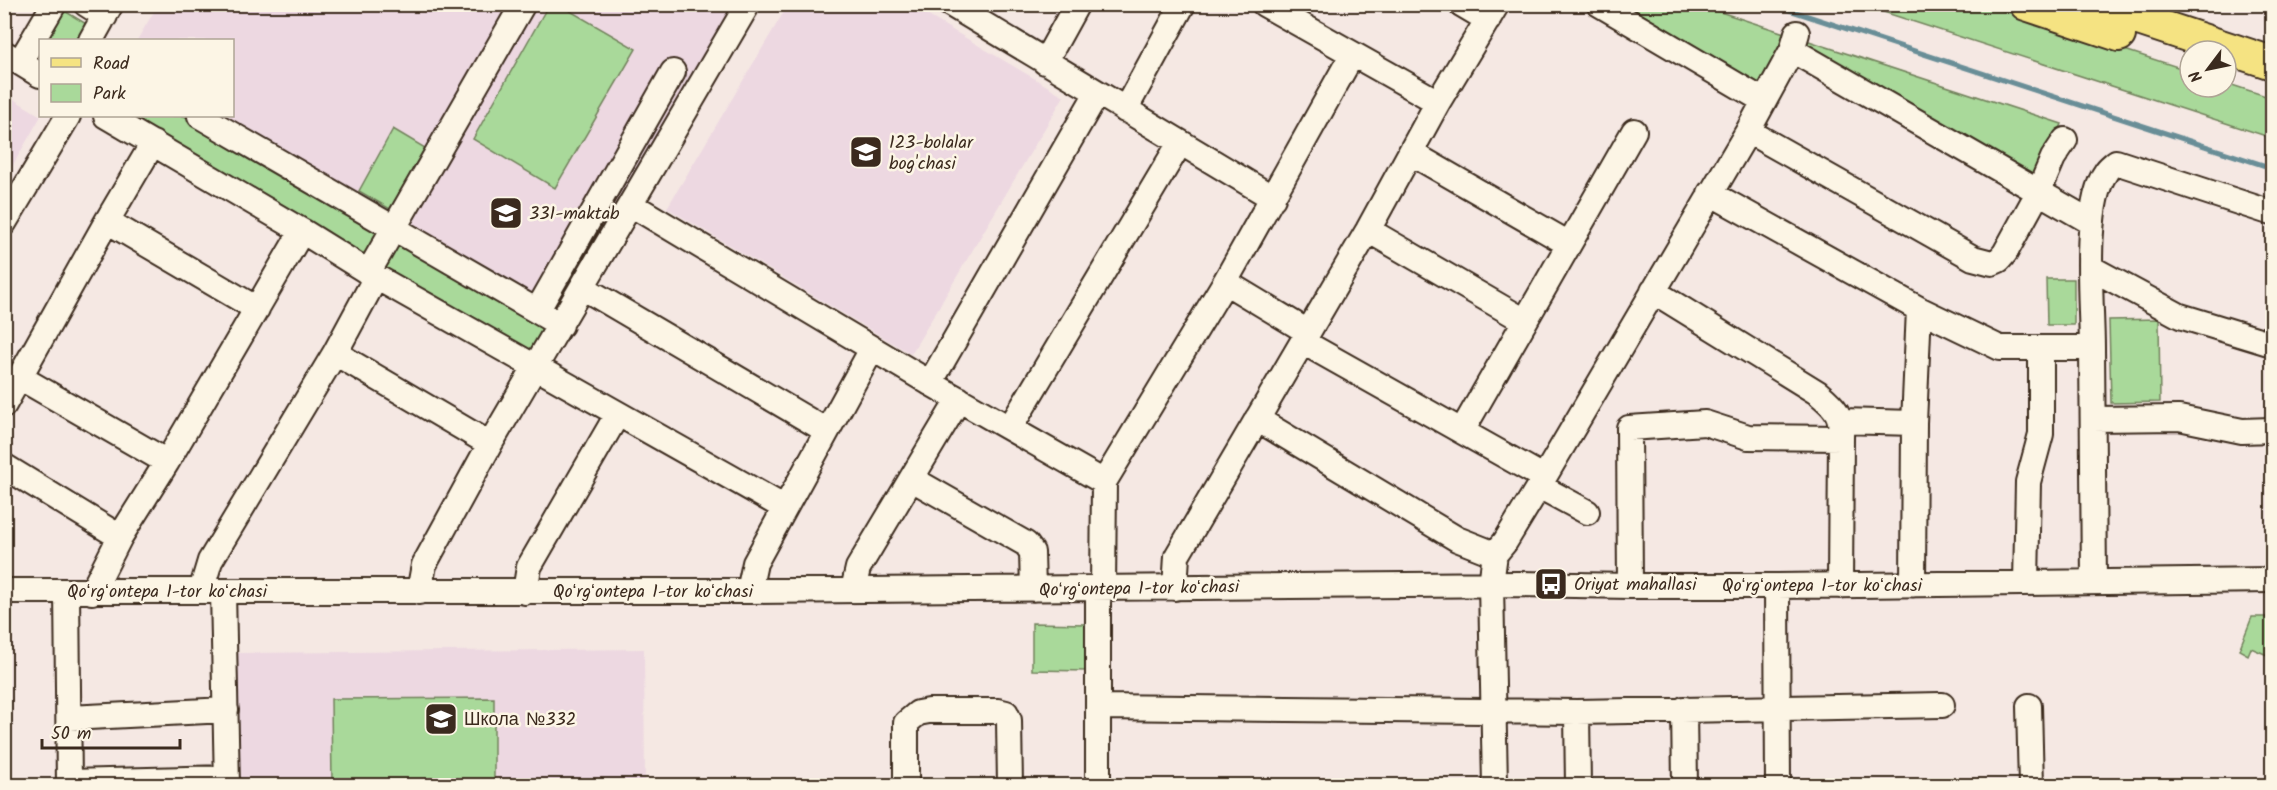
<svg xmlns="http://www.w3.org/2000/svg" width="2277" height="790" font-family="Kalam,sans-serif">
<style>
.built{fill:#edd8e1}
.green{fill:#a9d99a;stroke:#72825c;stroke-width:1.5}
.lines{fill:none;stroke-linecap:round;stroke-linejoin:round}
.stream{stroke:#698e97;stroke-width:5}
.minor-casing{stroke:#3b2a1e;stroke-width:28}
.major-casing{stroke:#3b2a1e;stroke-width:36}
.minor{stroke:#fcf5e5;stroke-width:24}
.major{stroke:#f5e382;stroke-width:32}
.labels{text-anchor:middle;stroke-width:5;stroke-linejoin:round;paint-order:stroke}
.poi-label{font-size:18px;fill:#3b2a1e;stroke:#fcf5e5;text-anchor:start}
.street-label{font-size:18px;fill:#3b2a1e;stroke:#fcf5e5}
</style>
<rect width="100%" height="100%" fill="#f5e8e3"/>
<filter id="ink" filterUnits="userSpaceOnUse"><feTurbulence type="fractalNoise" baseFrequency=".0167" numOctaves="2"/><feDisplacementMap in="SourceGraphic" scale="12" xChannelSelector="R" yChannelSelector="G"/><feConvolveMatrix kernelMatrix="1 2 1 2 8 2 1 2 1" color-interpolation-filters="sRGB"/></filter>
<g filter="url(#ink)">
<path class="built" d="M158,5h579l-175,305 -338,-194h8v-76h-95z
M788,5h122l154,91 -153,258 -244,-146z
M5,94l36,22 -36,63z
M644,649l1,136h-406l-1,-132z"/>
<path class="green" d="M549,4l11,1 76,44 -81,139 -82,-49z
M1613,5h86l363,119 -24,55 -248,-144 -28,48 -7,2z
M1862,5h123l205,66v16h36v-4l46,15v40z
M63,10l25,15 -9,15h-34z
M122,116h62l189,110 5,6 -11,27z
M393,129l32,19 -35,61 -31,-18z
M398,241l150,88 -16,26 -151,-87z
M2046,279h28v46h-27z
M2159,319l1,83 -49,1 -2,-83z
M2252,617h20v40l-21,-9 -3,7 -9,-5z
M1032,623l55,1v47l-55,-1z
M494,698v87h-162l-1,-86z"/>
<g class="lines">
<path class="stream" d="M1771,4l501,164"/>
<g class="minor-casing">
<path id="minor" d="M86,4l19,12
M950,4l323,194
M1264,4l174,98
M1461,4l27,16
M1599,4l165,97
M91,40l20,-36
M1792,50l299,172
M4,53l36,22
M20,62l34,-58
M1045,62l32,-58
M1125,110l58,-106
M106,116l196,115 74,46 409,231
M200,116l361,209
M1748,131l225,127 19,5 7,-3 6,-7 34,-62 14,-33 12,-18
M1411,153l158,91
M1710,193l209,116 -5,114 -1,162
M632,205l298,178 174,99
M107,221l150,88
M4,223l64,-107
M1368,230l157,91
M2091,268l89,48 92,28
M368,273l155,-269
M1225,282l83,50
M582,287l245,144
M1653,291l165,102c18,15 24,21 23,45
M1919,309l81,39h92l2,234
M537,311l136,-239
M1303,342l240,135
M2092,348c0,-42 -10,-143 14,-176 2,-4 7,-7 10,-10l156,51
M335,353l155,91
M21,378l146,84
M930,383l167,-290
M4,405l103,-184 46,-78
M1257,419l200,120 38,15
M2093,419l86,-1 63,13 30,-1
M1842,421l72,2
M1010,428l170,-285
M1462,431l172,-300
M4,466l116,71
M912,479l114,65 6,8 1,37
M1539,486l48,26
M2026,583l2,-101 13,-48v-86
M1630,586l-1,-158 76,-5 43,14 93,1 -1,148
M1777,586l1,200
M1175,588l2,-32 191,-326 70,-128 59,-98
M1098,589v197
M1103,589l1,-107 121,-200 127,-227
M853,590l5,-22 101,-169
M4,591h745l770,-7 111,2h147l495,-6
M67,591l2,195
M201,591l9,-30 125,-208 41,-76
M223,591l4,195
M749,591l6,-28 117,-214
M92,592l28,-55 47,-75 135,-231
M419,592l5,-27 66,-121 258,-440
M525,592l4,-25 88,-152
M2029,706l2,80
M1098,707l479,5 365,-7
M1684,709l1,77
M1577,712l1,74
M69,718l157,-8
M69,782l158,-4
M906,786v-63l12,-10 11,-2h69l8,2 3,7 1,66
M1495,786l-4,-202 4,-30 10,-12 34,-56 209,-355 44,-81 5,-17"/>
</g>
<g class="major-casing">
<path id="major" d="M2026,4l93,31
M2093,4l179,59"/>
</g>
<use href="#minor" class="minor"/>
<use href="#major" class="major"/>
</g>
</g>
<defs>
<g id="school-square" transform="scale(1.725)"><rect x="-9" y="-9" width="18" height="18" rx="4" fill="#3b2a1e" stroke="#fcf5e5"/><path d="M0-5L7-2L0 1L-7-2ZM-4 1L0 2.5L4 1V4Q0 6-4 4Z" fill="#fff"/></g>
<g id="bus-square" transform="scale(1.725)"><rect x="-9" y="-9" width="18" height="18" rx="4" fill="#3b2a1e" stroke="#fcf5e5"/><path d="M-5-6H5V4H4V6H2V4H-2V6H-4V4H-5ZM-3.5-4V0h7V-4ZM-3.5 1.2v1.5H-2V1.2ZM2 1.2v1.5H3.5V1.2Z" fill="#fff"/></g>
</defs>
<g fill-rule="evenodd">
<use href="#school-square" x="866" y="152"/>
<use href="#school-square" x="506" y="213"/>
<use href="#bus-square" x="1551" y="584"/>
<use href="#school-square" x="441" y="719"/>
</g>
<g class="labels">
<g class="poi-label">
<text x="889" y="148">123-bolalar<tspan x="889" dy="21">bog'chasi</tspan></text>
<text x="529" y="219">331-maktab</text>
<text x="1574" y="590">Oriyat mahallasi</text>
<text x="464" y="725">Школа №332</text>
</g>
<g class="street-label">
<text x="1822" y="591">Qoʻrgʻontepa 1-tor koʻchasi</text>
<text transform="translate(1139 588) rotate(-1)" y="6">Qoʻrgʻontepa 1-tor koʻchasi</text>
<text x="167" y="597">Qoʻrgʻontepa 1-tor koʻchasi</text>
<text x="653" y="597">Qoʻrgʻontepa 1-tor koʻchasi</text>
</g>
</g>
<rect width="2277" height="790" fill="none" stroke="#fcf5e5" stroke-width="24"/>
<rect x="12" y="12" width="2253" height="766" fill="none" stroke="#3b2a1e" stroke-width="2" filter="url(#ink)"/>
<rect x="39" y="39" width="195" height="78" fill="#fcf5e5" stroke="#afa495" stroke-width="1.5"/>
<rect x="51" y="58" width="30" height="9" fill="#f5e382" stroke="#afa495" stroke-width="1.5"/>
<text x="93" y="69" font-size="18" fill="#3b2a1e">Road</text>
<rect x="51" y="84" width="30" height="18" fill="#a9d99a" stroke="#afa495" stroke-width="1.5"/>
<text x="93" y="99" font-size="18" fill="#3b2a1e">Park</text>
<g transform="translate(2208 69) rotate(238)"><circle r="28" fill="#fcf5e5" stroke="#afa495" stroke-width="1.5"/>
<path d="M0-4.5L10 22L0 15L-10 22Z" fill="#3b2a1e"/>
<text y="-9" font-size="16" font-weight="bold" text-anchor="middle" fill="#3b2a1e">N</text>
</g>
<path d="M42 739v9h138v-9" fill="none" stroke="#3b2a1e" stroke-width="3"/>
<text x="51" y="739" font-size="18" fill="#3b2a1e" stroke="#fcf5e5" stroke-width="4.5" paint-order="stroke">50 m</text>
</svg>
